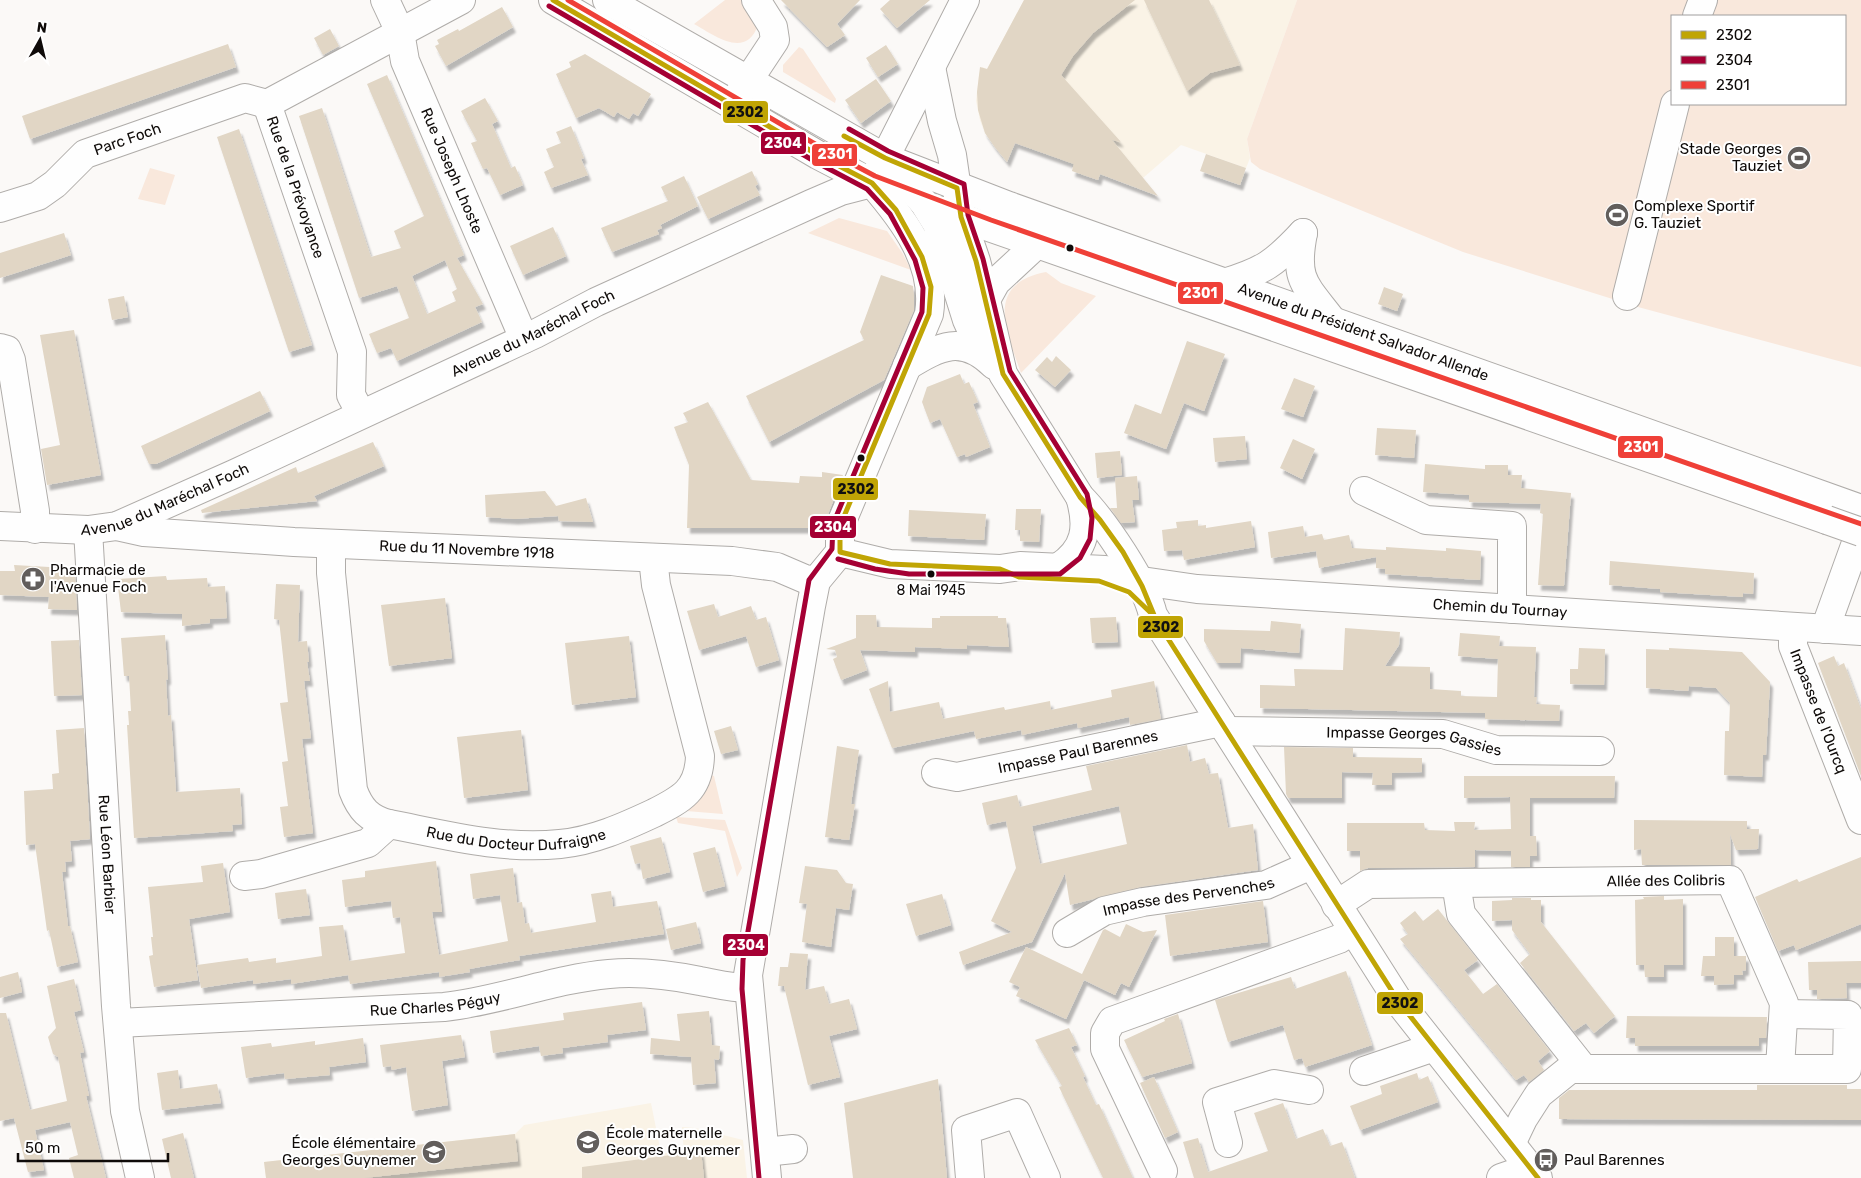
<svg xmlns="http://www.w3.org/2000/svg" width="1861" height="1178" font-family="Rubik,sans-serif">
<style>
.education{fill:#faf3e6}
.green{fill:#f9e8dc;fill-rule:evenodd}
.building{fill:#e1d6c5;fill-rule:evenodd;filter:url(#shadow)}
.lines{fill:none;stroke-linecap:round;stroke-linejoin:round}
.minor-casing{stroke:#afaca9;stroke-width:30}
.major-casing{stroke:#afaca9;stroke-width:30}
.minor{stroke:#fefefe;stroke-width:28}
.major{stroke:#fefefe;stroke-width:28}
.minor-bridge-casing{stroke:#afaca9;stroke-width:30;stroke-linecap:butt}
.minor-bridge{stroke:#fefefe;stroke-width:28}
.bus-1-casing{stroke:#fff;stroke-width:9}
.bus-2-casing{stroke:#fff;stroke-width:9}
.bus-3-casing{stroke:#fff;stroke-width:9}
.bus-1{stroke:#c0a505;stroke-width:5}
.bus-2{stroke:#a50034;stroke-width:5}
.bus-3{stroke:#ef4038;stroke-width:5}
.bus-dot{fill:#0f0b09;stroke:#fff;stroke-width:2}
.labels{text-anchor:middle;stroke-width:4;stroke-linejoin:round;paint-order:stroke}
.bus-label{font-size:14px;fill:#0f0b09;stroke:#fff}
.street-label{font-size:15px;fill:#0f0b09;stroke:#fff}
.poi-label{font-size:15px;fill:#0f0b09;stroke:#fff;text-anchor:start}
.line-badge{stroke:#fff;stroke-width:2}
.badge-label{font-size:14px;text-anchor:middle;font-weight:bold;fill:#fff}
.pale-badge-label{font-size:14px;text-anchor:middle;font-weight:bold;fill:#111}
</style>
<defs>
<filter id="shadow"><feDropShadow dx="3" dy="5.5" stdDeviation="1" flood-color="#0004"/></filter>
</defs>
<rect width="100%" height="100%" fill="#fbf9f7"/>
<path class="education" d="M1024,0h273l-50,139 3,19 -4,10 -65,-23 -38,33 1,4 -4,6 -40,-14 -2,6 -26,-9 1,-7 -58,-21 -7,16 -8,-5 -15,-21 -5,-13 -4,-19 3,-27 3,-7 5,2z
M651,1103l10,50h23l-2,-26 13,1 48,12 4,38h-481l-2,-16 251,-28 9,-9z"/>
<path class="green" d="M725,0h19l14,25c-12,35 -44,10 -64,-1z
M1297,0h564v367l-223,-60 -175,-55 -203,-83 -9,-7 -4,-23zM1672,16h173v88h-173z
M799,47l4,2 33,50 -1,4 -52,-31v-7z
M150,168l25,7 -10,30 -27,-6z
M839,218l48,13 16,23 8,16 -103,-37z
M1046,272l15,11 35,13 -75,77c-15,-42 -37,-89 25,-101z
M711,775l3,1 9,38 -37,-3c13,-11 19,-19 25,-36z
M676,817l49,3 17,48 -5,9 -12,-46 -47,-8z"/>
<path class="building" d="M781,0h79l-23,24 8,11 -18,12z
M890,0h40l-33,28 -17,-19z
M1024,0h111l-42,33 -20,23 -12,19 60,67 -9,-2 46,56 -58,-22 -2,6 -26,-9 2,-7 -59,-21 -8,19 -13,-16 -9,-13 -7,-23 -1,-18 3,-25 7,2z
M1144,0h65l31,65 -30,8 -23,18z
M502,7l11,20 -67,39 -11,-20 4,-2 -2,-4 21,-11 1,2z
M330,29l9,17 -16,9 -9,-17z
M228,44l8,23 -206,72 -8,-23z
M886,45l12,19 -20,13 -12,-19z
M585,54l66,40 -13,22 -5,-3 -4,6 -12,-7 -3,5 -15,-9 -23,10 -20,-44 15,-7 -2,-5z
M387,75l77,180 -7,3 26,46 -8,3 7,15 -85,39 -6,-13 -14,5 -8,-19 40,-16 -12,-32 -38,12 -60,-182 23,-8 49,149 30,-9 -7,-17 30,-15 -57,-132zM445,260l12,29 -5,3 4,9 -29,13 -15,-38z
M876,79l15,22 -30,22 -16,-23z
M485,98l13,23 -6,3 19,44 4,-2 8,19 -23,10 -13,-27 -4,1 -12,-26 6,-2 -16,-30z
M571,126l13,32 -3,1 7,16 -37,13 -7,-16 10,-5 -8,-18 15,-6 -5,-11z
M239,129l73,216 -23,7 -72,-215z
M1206,154l40,14 -6,17 -40,-14z
M752,171l6,13 -3,2 5,9 -52,24 -11,-22z
M684,176l14,30 -38,19 2,3 -5,2 2,4 -47,18 -11,-24 67,-27 -7,-14z
M553,227l13,29 -43,19 -13,-29z
M64,233l7,22 -71,23v-25z
M881,275l32,11 1,10v14l-30,70 -115,62 -23,-46 118,-56 -4,-8z
M1384,287l19,7 -6,17 -19,-7z
M124,296l4,21 -16,3 -4,-21z
M74,330l27,145 -54,10 -6,-36 19,-4 -20,-110z
M1187,341l38,13 -21,57 -20,-8 -18,46 -42,-16 11,-29 26,10z
M1056,356l15,14 -16,17 -20,-17 12,-13 5,5z
M960,374l4,10 5,-2 9,20 -5,2 17,43 -24,10 -1,-3 -8,3 -17,-38 -10,4 -8,-21 5,-15z
M1294,378l21,8 -12,31 -22,-8z
M260,391l10,20 -114,53h-7l-8,-18z
M708,402l43,78 48,3 1,-7 22,1v-5l21,3 -16,42h-15l-1,11h-124l2,-63 -15,-38 14,-5 -5,-9z
M1377,428l39,2 -2,28 -39,-3z
M1245,436l2,23 -32,3 -2,-24z
M1293,439l22,10 -13,30 -22,-11z
M373,442l11,24 -70,30 3,5 -115,12 -1,-3 95,-43 2,6z
M1120,451l2,24 -25,3 -2,-25z
M1425,464l60,5v-4h23v10h14l-1,13 50,5 -7,93 -26,-1 5,-71 -3,-1 1,-9 -72,-2v-7l-46,-3z
M1137,476l2,24h-7l3,22 -14,1 -11,-15h7l-2,-30z
M545,491l11,15 30,-8 7,24 -34,-1 -1,-5 -43,3 -29,-2 -1,-22z
M1016,509h25l-2,33 -19,-1v-11h-5z
M909,510l77,4 -2,26 -76,-4z
M1198,520v6l8,-1v3l45,-7 4,26 -71,13 -2,-10 -18,1 -2,-21 15,-2 -1,-6z
M1303,526l2,11 17,-3 2,6 25,-5 3,13 34,2v-3l60,4v-3l35,3 -1,29 -95,-6v-5l-9,-1v-11l-57,11 -3,-17 -45,7 -3,-26z
M1610,561l144,12 -1,21 -10,-1v4l-83,-5v-3l-51,-4z
M14,565l53,3 8,6 2,36 -29,-1 1,-12 -49,-2v-24h15z
M166,576l1,4 40,-2 1,9 17,-1 2,32 -17,1v4l-28,3v-12l-61,-2 -4,-33z
M276,584l24,1 -2,57 9,-1 2,21h-2l3,19h-6l7,57 -9,1 11,94 -29,4 -4,-30 8,-1 -6,-44 6,-1 -8,-58 8,-1 -9,-82 -5,-1z
M445,598l7,60 -63,8 -8,-61z
M714,604l4,13 33,-11 5,14 10,-3 13,43 -23,7 -10,-31 -47,14 -12,-39z
M856,615h20l1,12 55,1v-10h8v-2h58v2h8l3,29 -42,-2v4l-52,-2v5l-55,-2 7,20 -26,10 -8,-21 4,-2 -2,-7 -9,-1 30,-11z
M1116,617l2,25 -26,1 -2,-25z
M1271,621l30,3 -2,29 -58,-5 -1,15h-23l-13,-22v-12l66,2z
M1345,628l55,4 -1,13 -14,21 45,1v22l31,2v5l36,1 1,-38 -40,-3 2,-23 40,3 -1,10 37,1 -2,50h3l-1,7 24,1 -1,16 -74,-2v-6l-225,-5v-23l35,1 -1,-17 49,1z
M165,635l3,44 -2,1 2,36 3,-1 5,77 64,-4 2,36 -10,1 1,6 -99,7 -7,-113h2l-1,-14h3l-2,-35h-5l-3,-38z
M629,636l7,61 -64,8 -7,-62z
M79,640l3,55 -28,1 -3,-55z
M1579,648l26,1 -1,36 -34,-1v-15h8z
M1669,648l73,4 28,30 -4,73h-3l-1,22 -38,-2 1,-44h4l1,-28 -14,-15 -27,-2 -1,5 -42,-3v-39l23,1z
M1834,656l4,10 6,-3 17,46v67l-43,-113z
M888,681l2,31 49,-10 4,17 61,-12 1,3 45,-9 1,9 61,-13 -1,-7 43,-9 7,38 -31,6 -1,-8 -51,11 -1,-5 -55,12 -1,-5 -45,9 -2,-8 -82,17 -23,-59z
M731,726l7,24 -17,4 -7,-23z
M84,728l6,111 -20,2 2,20 -7,1 1,10h-4l6,54h2l8,36 -21,5 -8,-37 -2,1 -12,-87 -9,1 -2,-54 29,-2 -1,-15 7,-1 -3,-43z
M521,730l7,60 -64,8 -7,-61z
M1187,745l3,17 15,-4 4,16 9,-1 10,55 25,-4 5,46 -117,17 -71,18 -5,-32 -33,69 -69,23 -4,-13 53,-20 -21,-11 25,-53 -10,-47 -19,4 -5,-22 35,-8 3,12 72,-17 -6,-24zM1119,806l8,38 -87,20 -8,-38z
M837,746l22,4 -8,54h4l-6,36 -24,-3z
M1284,747l69,1v9l69,1v14l-30,1v12h-20l1,-12 -31,-1v26h-54l-2,-4z
M1464,776h151l-1,22h-84v38h6l1,20h-7v11h-19v-16l-36,-1v17l-107,1 -8,3v-20h-13v-28h77l1,7 30,1 -1,-9h21l-1,8 37,-1 -1,-32 -46,1z
M1634,820l113,1v8h12l-1,20 -22,1 -6,-16 1,31h-89l-1,-16 -7,1z
M661,837l9,35 -27,7 -3,-16 -5,1 -5,-18z
M715,847l10,39 -22,6 -10,-39z
M1861,857v67l-65,26 -2,-5 -16,6 -23,-54 42,-18 2,3z
M436,861l6,51h-10l7,43 69,-14 -8,-46 -27,4 -3,-25 43,-6 4,35 5,-1 3,22 4,-1 2,10 65,-11 -5,-28 20,-3 2,16 44,-6 7,33 -145,22 1,4 -51,9 1,3 -31,5v-5l-89,12 -2,-9 -57,9v-5l-38,5v-4l-52,8 -4,-23 51,-7 1,4 27,-4v5l46,-7 -3,-29 24,-2 6,36 56,-8 -5,-36 -7,1 -2,-17 -46,6 -3,-27 23,-3v-6z
M223,863l7,49 -41,7 9,61 -44,7 -5,-31 4,-1 -2,-18h2l-5,-50 55,-5 -2,-16z
M805,866l32,4 9,13 7,1 -4,26 -13,-2 -5,39 -29,-5 5,-38 -8,-1z
M306,889l4,26 -32,4 -3,-26z
M942,894l9,31 -35,11 -10,-32z
M1664,896v4l19,-1v66h-19v12h-19l-1,-12h-8l-1,-65 9,-1 -1,-2z
M1512,898h19v2h10v22l74,94 -21,17 -8,-10 -12,8 -54,-68 10,-9 -18,-24v-10l-20,1v-20l20,-1z
M1263,901l5,41 -98,14 -5,-41z
M1438,909l40,51 -14,10 19,24 14,-10 53,67 -12,10 6,9 -15,12 -5,-7 -8,5 -116,-141 8,-5 -8,-11 15,-12 8,10z
M696,922l5,21 -30,7 -5,-21z
M1126,924l17,8 14,-2 -28,57 -8,-4 -6,12 -31,-15 -18,39 -50,-23 4,-9 -11,-5 17,-35 56,27 21,-44 2,-1 15,8z
M1715,937h19v19h12v14l-4,1 1,4h-9v9l-20,1v-9h-13l2,-20h12z
M790,953l18,1 -3,36 19,-4 5,18 20,-5 8,30 -28,7 11,41 -32,8 -24,-99h-6l2,-19h8z
M1861,961v22h-15l1,15 -30,1v-9h-8l-1,-28z
M1346,971l26,74 -67,22 -3,-9 -8,2 -11,-35 -55,17 -13,-42 76,-23 4,12z
M18,972l4,20 -22,6v-21z
M74,979l7,31 -7,2 10,40 -4,1 9,43h-3l20,82h-32l-5,-20 9,-3 -8,-33 -35,8 9,40 -16,2 -14,-54 -14,3v-108h6l24,97 37,-9 -9,-44 -5,-3 -5,-17 8,-9 -9,-42z
M642,1002l4,28 -39,5 1,7 -46,6 1,5 -22,3 -2,-10 -46,7 -3,-22 74,-11 -1,-7z
M709,1011l3,34 8,1 -1,14 -5,-1 2,24 -23,2 -2,-28 -41,-3 1,-16 29,3 -3,-27z
M1178,1014l14,49 -50,14 -18,-37 41,-19 -1,-2z
M1627,1016l140,1 -1,21h-7v8h-124v-8h-9z
M1069,1028l8,17 -6,2 14,29 -2,1 13,28 3,-1 34,74h-30l-44,-91 3,-1 -27,-46z
M461,1035l4,22 -23,4 6,44 -36,6 -6,-44 -14,3 -1,-4 -8,1 -3,-22z
M363,1038l3,24 -37,5 1,8 -45,4 -1,-6 -38,5 -5,-31 30,-4 1,4 43,-6v4z
M178,1070l2,19 37,-5 4,19 -59,7 -5,-37z
M1417,1073l2,7 9,-4 10,26 -78,28 -10,-24 32,-12 -2,-8z
M1154,1077l24,55 -13,6 -25,-55z
M938,1079l9,99h-94l-9,-75z
M1757,1085h90v4h14v31l-302,-1v-21l10,-8h188z
M1283,1103l13,36 27,-10 7,17 12,-4 13,36h-161l-11,-36 15,-4 10,34 60,-21 -14,-38z
M183,1133l11,45h-23l-9,-39z
M515,1134l3,27 -154,17h-98l-2,-16z
M701,1151l3,27h-122v-11z"/>
<g class="lines">
<g class="minor-casing">
<g id="minor">
<path id="s1" d="M385,0l15,32 5,29 119,278"/>
<path d="M1697,16l6,-16"/>
<path id="s2" d="M267,104l85,248 -1,43 10,19"/>
<path d="M267,104l194,-104"/>
<path d="M732,105l43,-65 -2,-13 -17,-27"/>
<path id="s3" d="M885,158l124,48 852,303"/>
<path id="s4" d="M0,208l38,-12 17,-12 30,-30 160,-56 22,6"/>
<path d="M943,211l884,309"/>
<path d="M1303,233c-9,46 1,51 28,86"/>
<path d="M1037,244l-41,38 -10,18 17,74 77,123c23,23 66,86 73,118l246,387 139,176"/>
<path d="M1224,283c40,-12 51,-20 79,-50"/>
<path d="M1627,296l48,-192"/>
<path d="M0,348l7,2 4,10 24,151v18"/>
<path d="M907,366c33,-20 55,-32 87,-1"/>
<path d="M1364,491l62,29 86,6v83"/>
<path id="s5" d="M117,526l27,6 150,10 438,19 45,6 28,12 11,2"/>
<path id="s6" d="M88,530l28,476 9,105 15,67"/>
<path id="s7" d="M331,544v29l22,217c7,19 16,29 36,34 57,11 113,26 171,20 33,-3 64,-17 94,-31 28,-14 45,-23 46,-57l-44,-171 -3,-27"/>
<path id="s8" d="M840,552l50,12 110,5 20,-3 85,4 23,9 69,10 664,42"/>
<path d="M1059,567c27,-18 30,-40 21,-70"/>
<path id="s9" d="M1793,628v18l68,174"/>
<path d="M1825,629l36,-100"/>
<path id="s10" d="M1227,731l216,3 53,16 104,1"/>
<path id="s11" d="M936,773l21,4 264,-55"/>
<path d="M244,876l17,-2 107,-31 21,-19"/>
<path id="s12" d="M1456,883l274,-3 54,123 -4,65"/>
<path d="M1336,905l32,-21 88,-1 5,31 122,154"/>
<path id="s13" d="M1067,933l37,-22 39,-9 123,-17 45,-20"/>
<path id="s14" d="M118,1023l326,-16c56,-6 109,-28 165,-33 31,-3 61,1 91,7 17,3 31,7 49,7"/>
<path d="M1364,1071l70,-24"/>
<path d="M1228,1143l-11,-41 57,-18 35,6"/>
<path d="M1511,1144l12,-25 16,-25 31,-25h277l1,-54 -64,-1"/>
<path d="M765,1152l28,-3"/>
<path d="M1163,1171l-58,-122v-16l7,-12 227,-82 13,-8"/>
<path d="M767,1178l-19,-203 63,-369 5,-25 24,-29v-26l89,-212c8,-51 -25,-94 -57,-131"/>
<path d="M970,1178l-4,-48 51,-17 29,65"/>
<path d="M1501,1178l29,-10"/>
</g>
</g>
<g class="major-casing">
<g id="major">
<path d="M553,0l265,155 54,28"/>
<path d="M607,0l278,158 39,45 13,21 30,96 15,33"/>
<path d="M931,67l11,54 10,34 9,62 15,44 10,39"/>
<path id="s15" d="M0,526l88,4 29,-4 117,-52 301,-140 61,-32 215,-98 30,-13 31,-8 93,-183"/>
</g>
</g>
<use href="#minor" class="minor"/>
<use href="#major" class="major"/>
<g class="minor-bridge-casing">
<path id="minor-bridge" d="M1827,520l34,12"/>
</g>
<use href="#minor-bridge" class="minor-bridge"/>
<g class="bus-1-casing">
<path id="bus-1" d="M553,0l265,155 54,28 24,27 26,47 9,30 -2,27 -89,212v26l50,12 110,5 19,8 80,4 30,11 24,23 246,387 139,176
M844,136l41,22 72,30 4,29 15,44 27,113 77,123 20,23 23,32 19,34 12,29"/>
</g>
<g class="bus-2-casing">
<path id="bus-2" d="M549,6l265,155 53,28 23,25 25,46 8,28 -1,24 -89,212 -1,25 -23,31 -66,380 -1,29 17,189
M838,559l37,10 34,5h151l20,-16 10,-19 2,-21 -5,-24 -77,-123 -27,-112 -15,-44 -4,-31 -76,-33 -39,-22"/>
</g>
<g class="bus-3-casing">
<path id="bus-3" d="M568,0l254,148 53,28 116,44 870,304"/>
</g>
<use href="#bus-1" class="bus-1"/>
<use href="#bus-2" class="bus-2"/>
<use href="#bus-3" class="bus-3"/>
</g>
<defs>
<g id="stadium-disc" transform="scale(1.25)"><circle r="9.5" fill="#625e5c" stroke="#fff"/><path d="M0-5a6.5 5 0 1 0 0 10a6.5 5 0 1 0 0-10ZM-3.5-1.8h7v3.6h-7Z" fill="#fff"/></g>
<g id="pharmacy-disc" transform="scale(1.25)"><circle r="9.5" fill="#625e5c" stroke="#fff"/><path d="M-2-6h4v4h4v4h-4v4h-4v-4h-4v-4h4Z" fill="#fff"/></g>
<g id="school-disc" transform="scale(1.25)"><circle r="9.5" fill="#625e5c" stroke="#fff"/><path d="M0-5L7-2L0 1L-7-2ZM-4 1L0 2.5L4 1V4Q0 6-4 4Z" fill="#fff"/></g>
<g id="bus-disc" transform="scale(1.25)"><circle r="9.5" fill="#625e5c" stroke="#fff"/><path d="M-5-6H5V4H4V6H2V4H-2V6H-4V4H-5ZM-3.5-4V0h7V-4ZM-3.5 1.2v1.5H-2V1.2ZM2 1.2v1.5H3.5V1.2Z" fill="#fff"/></g>
</defs>
<g fill-rule="evenodd">
<use href="#stadium-disc" x="1799" y="158"/>
<use href="#stadium-disc" x="1617" y="215"/>
<use href="#pharmacy-disc" x="33" y="579"/>
<use href="#school-disc" x="588" y="1142"/>
<use href="#school-disc" x="434" y="1152"/>
<use href="#bus-disc" x="1546" y="1160"/>
</g>
<g class="bus-dot">
<circle cx="1070" cy="248" r="4.5"/>
<circle cx="861" cy="458" r="4.5"/>
<circle cx="931" cy="574" r="4.5"/>
</g>
<g class="labels">
<g class="bus-label">
<text x="931" y="595">8 Mai 1945</text>
</g>
<g class="street-label">
<text dy="5" stroke="none"><textPath href="#s4" startOffset="148">Parc Foch</textPath></text>
<text dy="5" stroke="none"><textPath href="#s1" startOffset="184">Rue Joseph Lhoste</textPath></text>
<text dy="5" stroke="none"><textPath href="#s2" startOffset="88">Rue de la Prévoyance</textPath></text>
<text dy="5" stroke="none"><textPath href="#s3" startOffset="509">Avenue du Président Salvador Allende</textPath></text>
<text dy="5" stroke="none"><textPath href="#s15" startOffset="576">Avenue du Maréchal Foch</textPath></text>
<text dy="5" stroke="none"><textPath href="#s15" startOffset="171">Avenue du Maréchal Foch</textPath></text>
<text dy="5" stroke="none"><textPath href="#s5" startOffset="351">Rue du 11 Novembre 1918</textPath></text>
<text dy="5" stroke="none"><textPath href="#s8" startOffset="665">Chemin du Tournay</textPath></text>
<text dy="5" stroke="none"><textPath href="#s9" startOffset="88">Impasse de l'Ourcq</textPath></text>
<text dy="5" stroke="none"><textPath href="#s10" startOffset="188">Impasse Georges Gassies</textPath></text>
<text dy="5" stroke="none"><textPath href="#s11" startOffset="145">Impasse Paul Barennes</textPath></text>
<text dy="5" stroke="none"><textPath href="#s7" startOffset="428">Rue du Docteur Dufraigne</textPath></text>
<text dy="5" stroke="none"><textPath href="#s6" startOffset="325">Rue Léon Barbier</textPath></text>
<text dy="5" stroke="none"><textPath href="#s12" startOffset="210">Allée des Colibris</textPath></text>
<text dy="5" stroke="none"><textPath href="#s13" startOffset="129">Impasse des Pervenches</textPath></text>
<text dy="5" stroke="none"><textPath href="#s14" startOffset="318">Rue Charles Péguy</textPath></text>
</g>
<g class="poi-label">
<text x="1782" y="154" text-anchor="end">Stade Georges<tspan x="1782" dy="17">Tauziet</tspan></text>
<text x="1634" y="211">Complexe Sportif<tspan x="1634" dy="17">G. Tauziet</tspan></text>
<text x="50" y="575">Pharmacie de<tspan x="50" dy="17">l'Avenue Foch</tspan></text>
<text x="606" y="1138">École maternelle<tspan x="606" dy="17">Georges Guynemer</tspan></text>
<text x="416" y="1148" text-anchor="end">École élémentaire<tspan x="416" dy="17">Georges Guynemer</tspan></text>
<text x="1564" y="1165">Paul Barennes</text>
</g>
</g>
<g class="line-badge">
<rect x="722" y="100" width="47" height="24" rx="5" fill="#c0a505"/>
<rect x="760" y="131" width="47" height="24" rx="5" fill="#a50034"/>
<rect x="811" y="143" width="47" height="24" rx="5" fill="#ef4038"/>
<rect x="1177" y="281" width="47" height="24" rx="5" fill="#ef4038"/>
<rect x="1617" y="435" width="47" height="24" rx="5" fill="#ef4038"/>
<rect x="832" y="477" width="47" height="24" rx="5" fill="#c0a505"/>
<rect x="809" y="515" width="48" height="24" rx="5" fill="#a50034"/>
<rect x="1137" y="615" width="47" height="24" rx="5" fill="#c0a505"/>
<rect x="722" y="933" width="47" height="24" rx="5" fill="#a50034"/>
<rect x="1376" y="991" width="48" height="24" rx="5" fill="#c0a505"/>
</g>
<g class="badge-label">
<text x="783" y="148">2304</text>
<text x="835" y="159">2301</text>
<text x="1200" y="298">2301</text>
<text x="1641" y="452">2301</text>
<text x="833" y="532">2304</text>
<text x="746" y="950">2304</text>
</g>
<g class="pale-badge-label">
<text x="745" y="117">2302</text>
<text x="856" y="494">2302</text>
<text x="1161" y="632">2302</text>
<text x="1400" y="1008">2302</text>
</g>
<rect x="1671" y="15" width="175" height="90" fill="#ffffff" stroke="#9f9d9d"/>
<rect x="1681" y="31" width="25" height="8" fill="#c0a505" stroke="#9f9d9d"/>
<text x="1716" y="40" font-size="15" fill="#0f0b09">2302</text>
<rect x="1681" y="56" width="25" height="8" fill="#a50034" stroke="#9f9d9d"/>
<text x="1716" y="65" font-size="15" fill="#0f0b09">2304</text>
<rect x="1681" y="81" width="25" height="8" fill="#ef4038" stroke="#9f9d9d"/>
<text x="1716" y="90" font-size="15" fill="#0f0b09">2301</text>
<g transform="translate(40 40) rotate(8)" stroke="#ffffff" stroke-width="4" paint-order="stroke">
<path d="M0-4L9 19L0 12L-9 19Z" fill="#0f0b09"/>
<text y="-8" font-size="14" font-weight="bold" text-anchor="middle" fill="#0f0b09">N</text>
</g>
<path d="M18 1153v8h150v-8" fill="none" stroke="#0f0b09" stroke-width="2.5"/>
<text x="25" y="1153" font-size="15" fill="#0f0b09" stroke="#ffffff" stroke-width="4" paint-order="stroke">50 m</text>
</svg>
